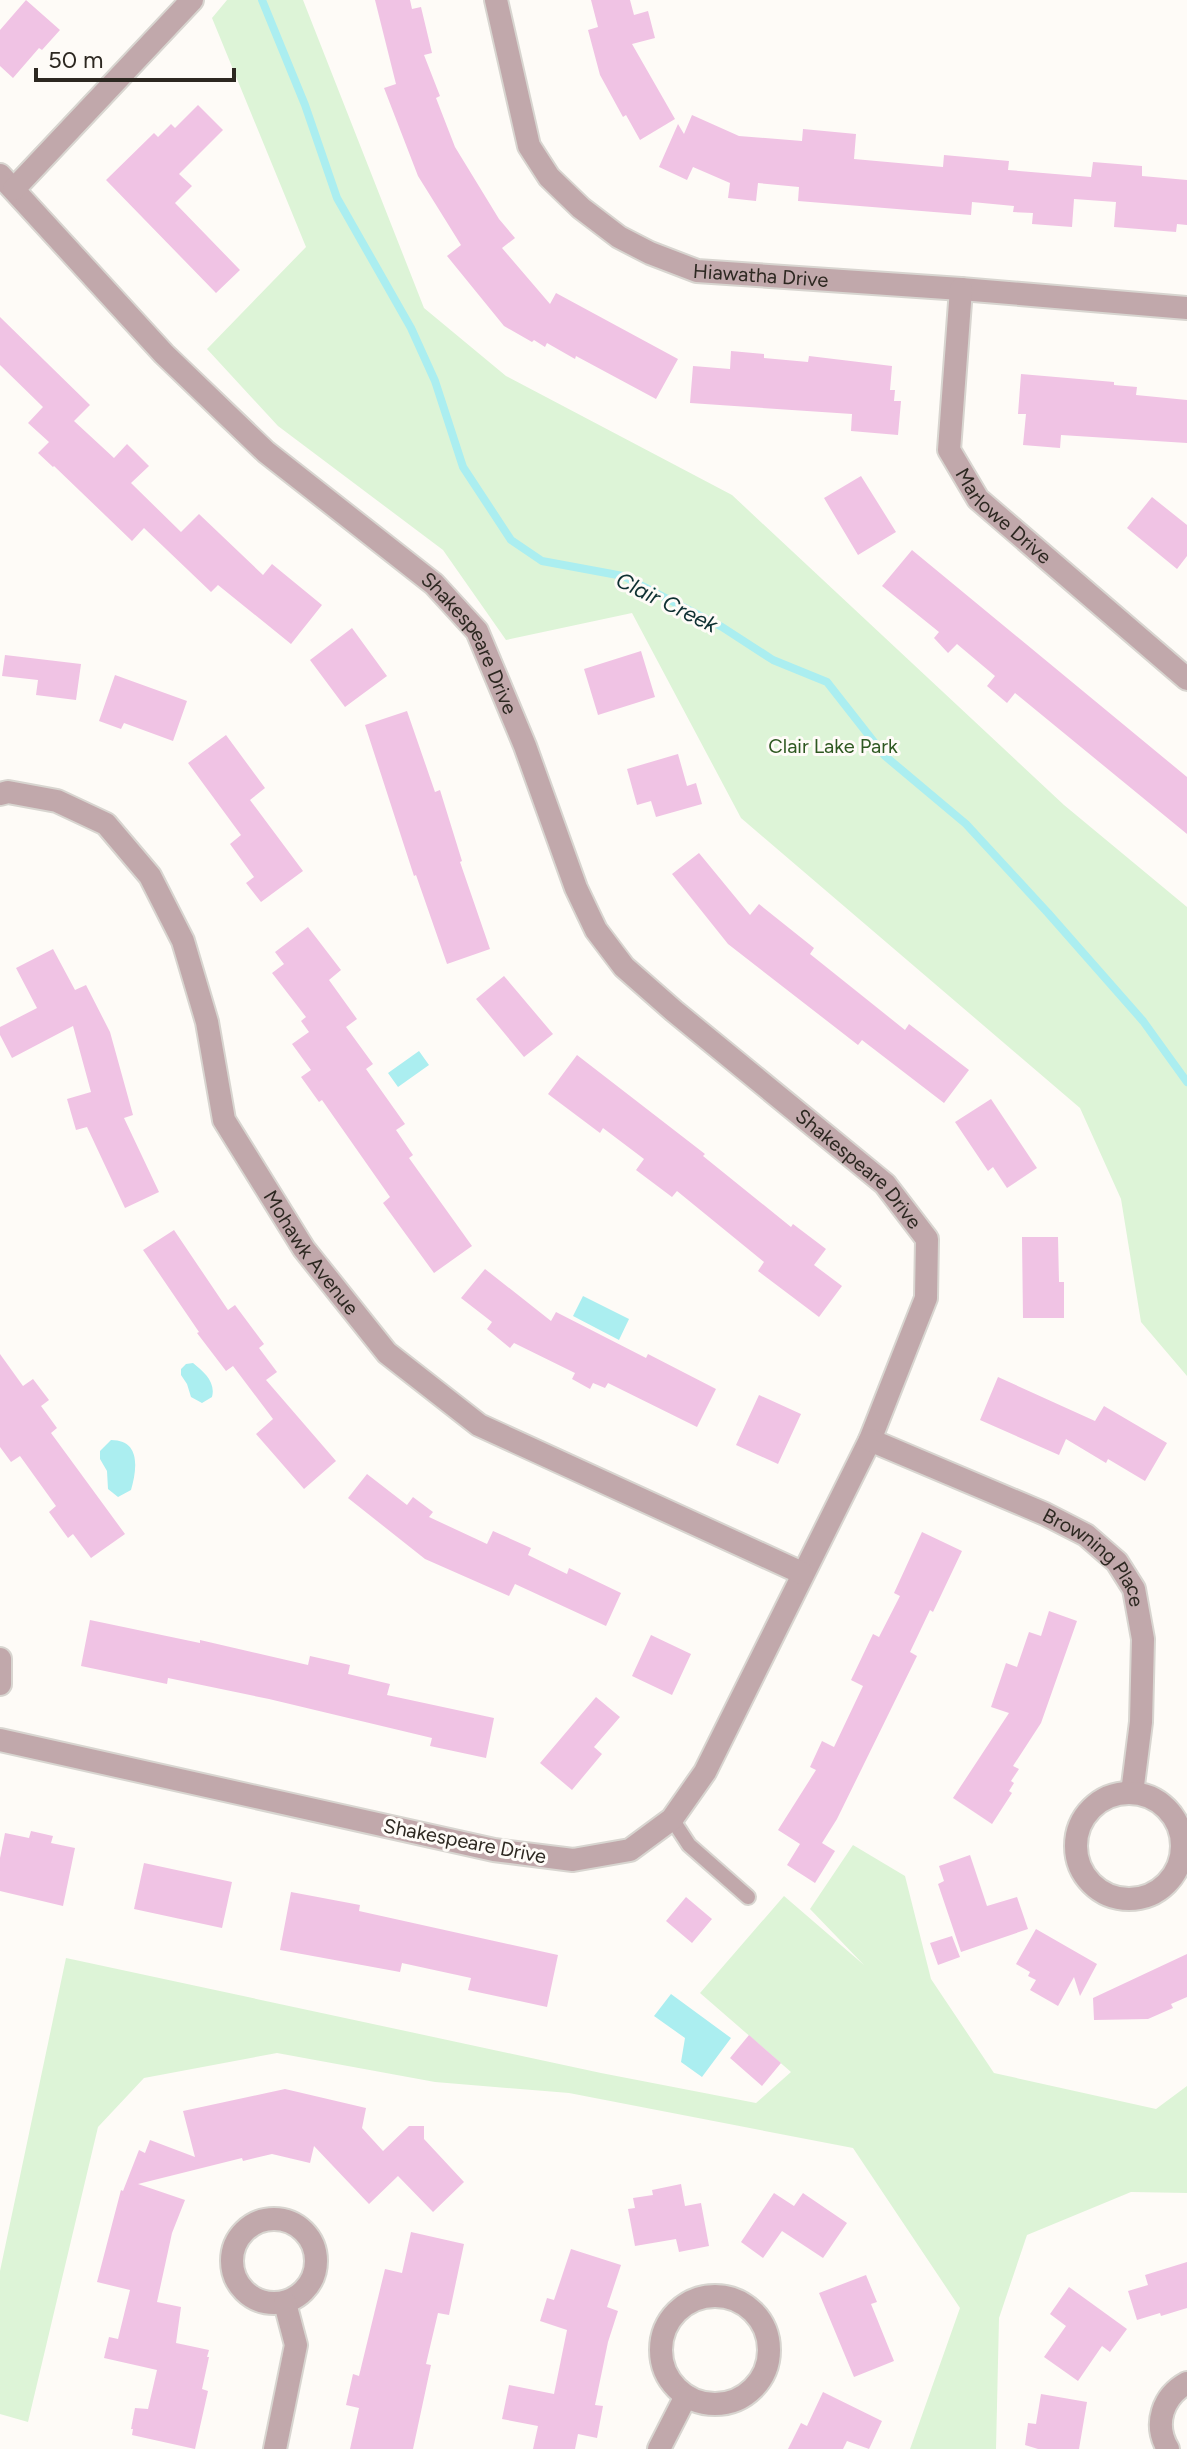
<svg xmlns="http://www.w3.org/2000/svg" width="1187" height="2449" font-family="Figtree,sans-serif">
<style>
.green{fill:#ddf4d7}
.water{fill:#abeef0}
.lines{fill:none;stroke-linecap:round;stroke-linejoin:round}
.stream{stroke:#abeef0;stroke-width:8}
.building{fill:#f0c3e4}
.service-casing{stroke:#d8d5d0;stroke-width:18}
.minor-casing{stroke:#d8d5d0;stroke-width:26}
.service{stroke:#c1a8ab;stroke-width:14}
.minor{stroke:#c1a8ab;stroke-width:22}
.labels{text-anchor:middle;stroke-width:6;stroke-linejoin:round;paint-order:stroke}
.street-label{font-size:20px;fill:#2d2821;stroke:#fefbf7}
.park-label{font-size:20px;fill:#2e5821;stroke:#fefbf7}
.water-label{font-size:22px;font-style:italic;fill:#0e3032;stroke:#fefbf7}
</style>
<rect width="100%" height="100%" fill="#fefbf7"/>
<path class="green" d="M227,0h76l121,308 82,68 226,119 332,310 123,102v469l-46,-54 -20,-123 -41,-91 -339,-290 -109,-205 -126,27 -63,-90 -165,-124 -71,-77 99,-102 -94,-229z
M853,1845l52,31 26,103 63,94 162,36 31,-23v107l-56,-1 -104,43 -28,83 -3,131h-86l50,-141 -107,-160 -284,-55 -134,-11 -158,-29 -133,25 -46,49 -70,295 -28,-8v-143l66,-313 535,115 155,30 35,-31 -91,-79 84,-97 80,69 -54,-56z"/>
<path class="water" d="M419,1051l10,14 -31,22 -10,-14z
M583,1296l46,23 -10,21 -46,-24z
M193,1363c11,9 23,19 19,34l-10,6 -11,-6 -4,-13 -6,-9v-6l5,-5z
M111,1440c30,0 26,29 20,50l-13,7 -10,-8 -1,-18 -7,-12v-8z
M671,1994l60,44 -29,39 -21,-15 4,-24 -31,-22z"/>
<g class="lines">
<path class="stream" d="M262,0l43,105 32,93 74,130 24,53 28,86 48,73 31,21 81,15 99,51 51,33 54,22 58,74 81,68 82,89 95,108 44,61"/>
</g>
<path class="building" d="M26,0l34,30 -18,20 -3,-2 -26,30 -13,-12v-36z
M375,0h35l2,9 9,-2 11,46 -8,2 16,41 -4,2 19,49 44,72 16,19 -13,10 48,56 6,-11 122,66 -22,40 -80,-43 -1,3 -28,-16 -2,4 -11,-7 -2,2 -28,-16 -57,-70 14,-11 -43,-69 -34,-88 12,-4z
M591,0h39l4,15 14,-4 7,27 -23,6 43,75 -35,21 -14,-25 -3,2 -23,-42 -12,-45 10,-3z
M198,105l25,25 -44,44 13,12 -17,17 65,67 -24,23 -110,-113 48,-47 4,4 13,-13 4,4z
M692,115l47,21 63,5 1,-12 53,5 -2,25 89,8 1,-12 65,6 -1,9 83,7 2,-15 49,4v10l45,4v45l-10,-1 -1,8 -62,-5 2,-25 -42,-3 -2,28 -40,-3 1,-11 -20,-1 1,-6 -42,-4 -1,13 -173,-14 1,-14 -41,-4 -2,18 -28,-3 2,-15 -37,-16 -6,13 -28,-13 19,-43 6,10z
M0,317l90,88 -16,16 40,37 13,-14 22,22 -18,17 50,49 18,-18 64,61 9,-11 50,41 -31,39 -73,-59 -7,7 -67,-64 -12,13 -78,-75 -1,1 -15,-14 11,-11 -21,-19 15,-16 -43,-42z
M731,351l33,3v4l44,4 1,-6 83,10 -2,24h5l-1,11h7l-3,34 -47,-4 1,-17 -162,-11 3,-37 37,3z
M1021,374l93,8v3l23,2 -1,8 51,5v43l-126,-8 -1,13 -37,-3 3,-31h-8z
M861,476l35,56 -38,23 -34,-57z
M1152,497l35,28v31l-10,13 -50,-41z
M912,550l275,227v57l-172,-141 -8,10 -20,-17 8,-10 -38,-32 -9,9 -14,-15 5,-6 -57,-46z
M352,628l35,48 -42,31 -35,-47z
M641,651l14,46 -57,18 -14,-46z
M5,655l76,9 -5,36 -40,-5 2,-15 -36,-4z
M115,675l72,26 -14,40 -49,-18 -3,6 -22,-8z
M407,711l28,81 5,-2 22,71 -2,1 30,87 -43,15 -31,-89 -2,1 -49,-151z
M226,735l39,53 -15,12 53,71 -42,31 -15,-19 8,-6 -24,-33 11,-9 -53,-72z
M678,754l9,32 9,-3 6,21 -46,13 -5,-16 -14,4 -10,-36z
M699,853l51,62 9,-11 55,44 -4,6 95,76 4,-6 60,46 -25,33 -82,-63 -4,5 -130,-101 -56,-70z
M308,927l33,43 -12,10 28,39 -11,8 27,37 -7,5 39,55 -9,6 17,25 -4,3 63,88 -38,27 -51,-70 7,-6 -68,-97 -3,2 -18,-25 10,-7 -19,-26 17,-12 -8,-11 5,-4 -34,-44 12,-9 -9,-12z
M53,949l22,41 11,-5 24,47 23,83 -9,3 35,74 -34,16 -38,-81 -11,3 -9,-31 24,-7 -18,-66 -61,32 -12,-23v-8l37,-19 -21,-40z
M504,976l49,58 -29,23 -48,-58z
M577,1055l128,99 -2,2 88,71 2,-3 33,25 -12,16 28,21 -23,31 -61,-46 6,-9 -87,-71 -5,6 -36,-27 8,-11 -41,-31 -3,5 -52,-39z
M991,1099l46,69 -30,20 -14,-21 -5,4 -33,-49z
M174,1230l54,80 7,-5 29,39 -5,4 18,24 -11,8 70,81 -32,28 -48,-55 17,-15 -40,-53 -7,5 -29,-38 2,-1 -56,-82z
M1022,1237h36l1,45h5v36h-41z
M485,1269l66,52 5,-9 90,46 2,-4 68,35 -19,38 -89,-44 -3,5 -12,-5 -3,6 -18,-10 3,-6 -61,-30 -4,5 -23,-19 5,-7 -31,-24z
M0,1354l23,32 10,-7 16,21 -8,6 16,22 -6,5 74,101 -34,24 -18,-24 -5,4 -19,-26 7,-6 -36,-50 -9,6 -11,-15z
M998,1377l97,44 9,-15 63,37 -22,38 -37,-22 -2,4 -40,-24 -7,16 -79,-35z
M759,1395l42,19 -23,50 -42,-19z
M367,1474l40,31 6,-8 20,15 -4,5 58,27 6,-13 38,17 -3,7 39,19 2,-6 52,25 -15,33 -91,-42 -6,12 -84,-37 -77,-61z
M922,1532l40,19 -29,61 -3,-2 -20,42 7,4 -80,163 -15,24 13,8 -20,32 -28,-18 13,-21 -22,-14 38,-60 -6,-3 12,-26 12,6 29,-61 -12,-6 22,-46 6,3 21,-41 -6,-3z
M1049,1611l28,10 -36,102 -28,43 6,3 -8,12 3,2 -5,8 3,2 -20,31 -39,-26 56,-85 -18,-6 15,-44 11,4 12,-35 12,4z
M90,1620l110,23v-3l108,25 2,-9 40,9 -2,9 42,10 -3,11 107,23 -8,40 -56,-12 2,-8 -163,-39 -101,-21 -1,6 -86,-18z
M651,1635l40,19 -19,41 -40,-19z
M596,1697l24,20 -26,30 8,7 -30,36 -32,-27z
M31,1831l22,5 -2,7 24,5 -12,58 -63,-15v-33l5,-25 24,5z
M970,1855l17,51 30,-9 11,32 -67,23 -23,-68 6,-3 -5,-15z
M144,1863l88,19 -10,46 -88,-19z
M291,1892l69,13 -1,6 199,44 -11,52 -79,-17 3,-12 -69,-15 -2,9 -120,-22z
M686,1897l26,22 -20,24 -26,-22z
M1036,1929l61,35 -17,32 -6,-19 -16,29 -28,-16 6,-10 -8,-4 2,-4 -14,-8z
M952,1936l8,21 -22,8 -8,-22z
M1187,1954v43l-16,7 2,4 -25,11 -54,1 -1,-22z
M749,2035l32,28 -19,23 -32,-28z
M285,2089l81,19 -4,20 21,23 26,-25h15v13l40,43 -31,30 -35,-36 -29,28 -55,-58 -4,17 -38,-9 -29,7 -1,-3 -104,26 47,16 -13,33 -15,69 24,5 -5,36 33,7 -2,7h2l-7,32 6,2 -13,58 -63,-14 1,-6h-2l4,-21 13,1 9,-39 -53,-12 5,-21 9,2 12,-49 -33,-8 24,-92 2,1 16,-41 6,3 5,-13 45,17 -12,-46z
M681,2184l4,22 16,-3 8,43 -30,6 -3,-13 -41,7 -7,-37 7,-1 -2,-10 20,-3 -1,-5z
M774,2193l20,13 9,-13 44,30 -24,35 -41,-27 -19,27 -22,-16z
M411,2232l53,12 -15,71 -11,-2 -12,51 5,1 -18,84h-63l9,-41 -13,-3 7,-31 6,2 26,-107 17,4z
M571,2249l50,16 -14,42 11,4 -10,31 -13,63 8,1 -6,32 -19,-4 -3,15h-42l5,-23 -36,-7 7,-34 45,9 13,-64 -27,-9 7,-23 7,2z
M1187,2262v46l-26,8 -1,-3 -23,7 -9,-29 20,-6 -3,-10z
M866,2275l11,27 -6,2 23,57 -40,16 -35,-84z
M1069,2287l58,42 -17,23 -8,-6 -24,35 -34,-24 22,-31 -16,-12z
M823,2392l59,29 -13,28 -22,-8 -4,8h-55l13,-26 6,3z
M1041,2394l46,8 -8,47h-41l-13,-4 3,-22 8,1z"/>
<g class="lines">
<g class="service-casing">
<path id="service" d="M672,1819l17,26 59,52"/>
</g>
<g class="minor-casing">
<g id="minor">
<path id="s1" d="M496,0l33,146 20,31 32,31 38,29 31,16 47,18 264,18 226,19"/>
<path id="s2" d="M0,175l164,179 102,98 168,132 43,47 48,115 51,142 20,42 28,37 50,44 211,173 42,55 -1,59 -56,142 -165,332 -33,47 -42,31 -57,10 -79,-10 -494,-110"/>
<path d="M14,189l178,-189"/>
<path id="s3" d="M961,289l-12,161 29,49 209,180"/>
<path id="s4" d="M0,794l8,-2 49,9 49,23 44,52 33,65 24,81 17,98 80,129 83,104 92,72 323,148"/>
<path id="s5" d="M870,1440l175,74 41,21 31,27 17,27 9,50 -2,83 -9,71"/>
<path d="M0,1659v25"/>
<circle cx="1129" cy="1846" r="53"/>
<circle cx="274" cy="2261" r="42"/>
<circle cx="715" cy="2350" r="54"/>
<path d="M275,2449l21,-104 -11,-42"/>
<path d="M659,2449l27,-53"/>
<path d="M1168,2449c-15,-25 -5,-53 19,-66"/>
</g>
</g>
<use href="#service" class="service"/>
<use href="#minor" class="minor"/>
</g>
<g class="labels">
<g class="street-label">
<text dy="7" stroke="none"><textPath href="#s1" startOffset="428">Hiawatha Drive</textPath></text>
<text dy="7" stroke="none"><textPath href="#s3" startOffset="248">Marlowe Drive</textPath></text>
<text dy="7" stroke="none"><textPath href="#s2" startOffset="668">Shakespeare Drive</textPath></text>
<text dy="7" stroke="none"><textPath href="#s2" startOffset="1340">Shakespeare Drive</textPath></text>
<text dy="7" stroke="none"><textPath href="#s4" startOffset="596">Mohawk Avenue</textPath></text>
<text dy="7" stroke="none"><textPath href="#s5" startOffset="258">Browning Place</textPath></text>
<text transform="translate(465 1841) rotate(11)" y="7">Shakespeare Drive</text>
</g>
<g class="park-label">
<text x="833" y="753">Clair Lake Park</text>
</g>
<g class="water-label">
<text transform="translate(667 602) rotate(26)" y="8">Clair Creek</text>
</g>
</g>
<path d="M36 68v12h198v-12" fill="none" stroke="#2d2821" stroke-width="4"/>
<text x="48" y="68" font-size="24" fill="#2d2821" stroke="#fefbf7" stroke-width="6" paint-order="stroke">50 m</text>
</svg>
